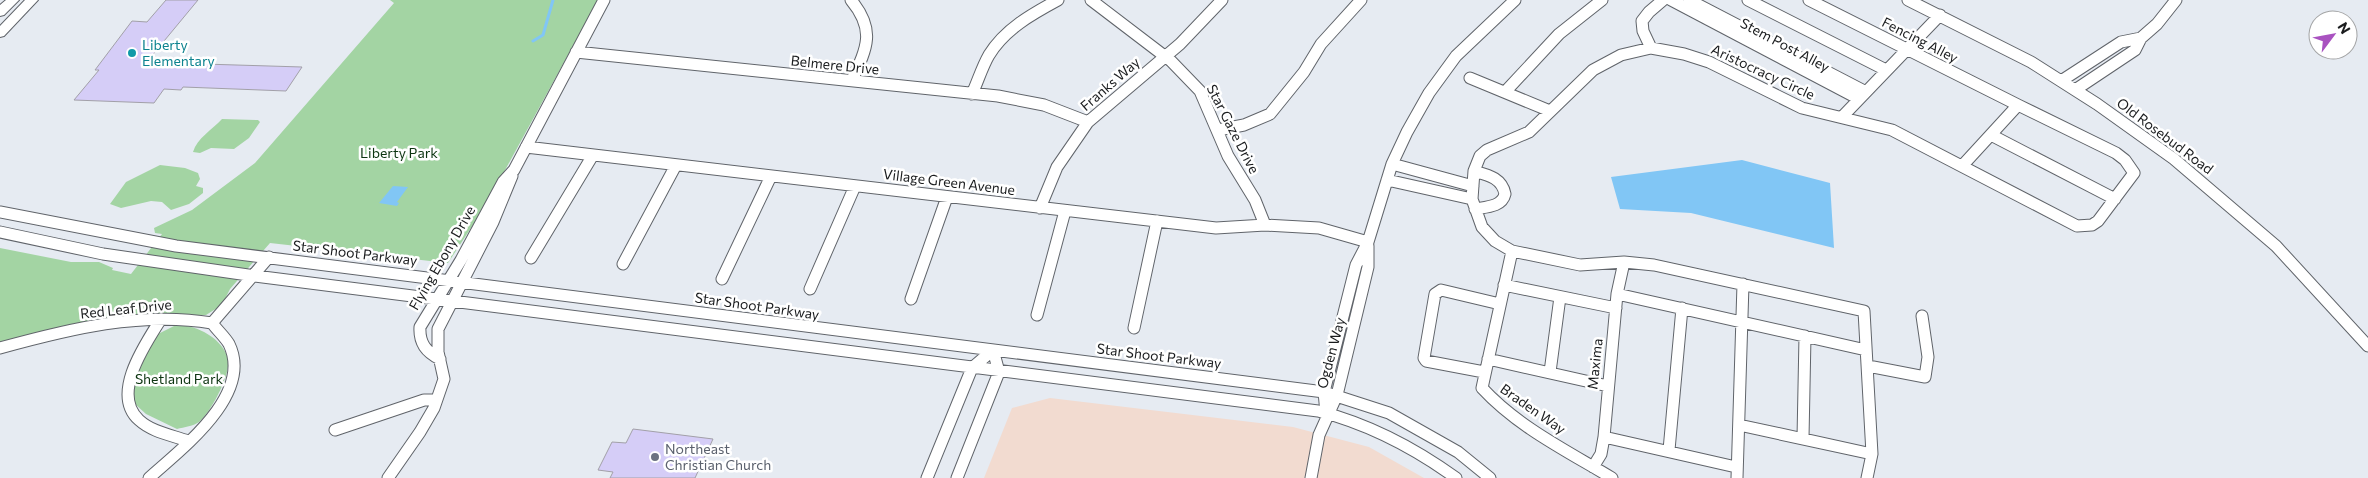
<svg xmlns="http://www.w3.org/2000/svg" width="2368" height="478" font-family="Commissioner,sans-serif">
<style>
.commercial{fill:#f2dbd0}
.green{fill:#a3d4a3}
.water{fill:#81c6f5}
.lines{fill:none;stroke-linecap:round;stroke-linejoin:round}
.stream{stroke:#81c6f5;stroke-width:3}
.building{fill:#d5cdf7;stroke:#a2a0a8}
.minor-casing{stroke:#60646a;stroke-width:13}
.major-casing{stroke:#60646a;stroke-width:2}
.minor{stroke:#fff;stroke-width:11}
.major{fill:#fff;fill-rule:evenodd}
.culture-dot{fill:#0f9aa8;stroke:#fff;stroke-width:2}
.worship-dot{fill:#6b7280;stroke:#fff;stroke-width:2}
.labels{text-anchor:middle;stroke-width:5;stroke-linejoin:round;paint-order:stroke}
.street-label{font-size:14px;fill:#1a1c1e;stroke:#fff}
.culture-label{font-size:14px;fill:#0d838f;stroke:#fff;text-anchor:start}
.park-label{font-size:14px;fill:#0d3511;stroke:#fff}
.worship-label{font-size:14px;fill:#5b616d;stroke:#fff;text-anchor:start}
</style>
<rect width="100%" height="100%" fill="#e6ebf2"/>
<path class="commercial" d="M1050,398l243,29 76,20 55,31h-440l28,-70z"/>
<path class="green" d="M390,0h208l-112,205 -38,58 -178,-20 -40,46 -8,16 -16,10 -99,3 -107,26v-96l71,14h28l14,6 -1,2 19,4 31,-40 -7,-1 -1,-5 38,-18 63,-47 139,-160z
M222,119l36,1 2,2 -11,16 -15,11 -23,-1 -11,5 -7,-1c4,-14 19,-22 29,-33z
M160,165l25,3 13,5 2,6 -4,7 7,2v5l-14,11 -18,6 -9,-8 -11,-1 -30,7 -11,-4 16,-22z
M176,325c19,-1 47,13 52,34 3,15 -17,53 -29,63 -5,4 -15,5 -22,7l-31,-15 -11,-10 -3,-23 24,-46z"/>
<path class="water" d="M1742,160l88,23 4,65 -143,-35 -71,-4 -9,-32z
M393,186l15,1 -11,15 2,1 -2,3 -18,-3z"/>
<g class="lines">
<path class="stream" d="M533,41l10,-6 10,-35"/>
</g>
<path class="building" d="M166,0h32l-48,58 56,2 -3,4 99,3 -16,24 -103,-4 -2,3 -17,-1 -10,14 -80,-3 25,-30h-4l37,-49 15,1z
M633,429l80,10 -18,39h-85l3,-6 -15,-2 14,-28 14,1z"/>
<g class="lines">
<g class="minor-casing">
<path id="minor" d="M851,0c25,30 16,48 1,80
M1091,0l80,61 29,30 28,65 27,44 10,25
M1671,0l188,99
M1689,0l177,92
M1748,0l138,70
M1809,0l209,105
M1908,0l123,62 66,42 77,55 102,87 92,100
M1651,48l-8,-17 -1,-10 7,-9 14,-12
M576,52l422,44 46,9 44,17
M1470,78l80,33
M2061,81l60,-39 20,-4
M2075,90l60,-40 6,-12 16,-14 19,-24
M1505,92l54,-58 43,-34
M972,94c6,-13 10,-27 17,-39 16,-26 43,-41 69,-55
M1842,117l98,-102
M1218,130l26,-5 26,-11 34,-42 17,-28 40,-44
M1991,135l124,64
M526,147l690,81 49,-3 54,3 49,14
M1392,164l81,22
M1474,171c14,4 28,7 31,23 -3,13 -19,13 -30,15
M1387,180l85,19
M1040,208l17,-41 31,-45 92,-78 42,-44
M0,212l176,34 1148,146 65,21 69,39 32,26
M0,232l103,22 152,22 1063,135c51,13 95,36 138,67
M1512,251l-30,137c36,39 85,63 130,90
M531,258l62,-103
M623,264l53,-99
M722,279l49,-103
M1504,285l112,23
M810,289l45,-103
M1617,294l249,56
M911,299l36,-102
M1037,315l28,-104
M161,319c-15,24 -51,75 -22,101 13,12 32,15 49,21
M212,323l57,-66
M1134,328l23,-107
M0,348c69,-19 141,-37 212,-25 5,7 13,14 17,21 25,51 -48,105 -80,134
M440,359c-14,-7 -21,-16 -20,-32l41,-67 42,-78 11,-12 90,-170
M1488,359l120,27
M1868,366l57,11 3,-20 -6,-41
M1484,372l-58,-11 -2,-3 11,-64 6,-4 59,14
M1550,372l10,-75
M1326,413l-2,-21 32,-127 12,-23 24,-78 15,-32 22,-39 27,-37 59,-56
M1739,425l133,29
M335,430l89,-30h12
M1604,437l132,30
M1803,438l2,-102
M1669,450l13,-142
M1593,467l8,-13 3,-17 13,-143 7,-32
M388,478l32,-46 14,-24 10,-29 -6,-27v-23l55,-107 19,-46
M927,478l45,-110 21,-18 6,22 -42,106
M1311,478l8,-43 18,-40 31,-128v-21
M1737,478l6,-194
M1867,478l5,-24 -8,-143 -210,-46 -30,-3 -44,3 -68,-14 -17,-10 -13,-14 -10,-28 2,-28 6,-15 7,-6 42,-18 64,-62 28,-15 30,-7 33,6 25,8 93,46 90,22 185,96 15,-1 6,-4 36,-48 -9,-13 -9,-7 -98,-48 -56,61"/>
</g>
<g class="major-casing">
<path id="major" d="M6,0h13l-15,15 -4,1v-11z
M25,0h13l-34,36 -4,1v-11z"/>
</g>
<use href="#minor" class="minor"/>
<use href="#major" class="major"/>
</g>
<circle class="culture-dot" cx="132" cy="53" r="5"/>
<circle class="worship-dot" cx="655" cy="457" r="5"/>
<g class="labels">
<g class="street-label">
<text transform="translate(1920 40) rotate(27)" y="5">Fencing Alley</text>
<text transform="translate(1785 45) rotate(28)" y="5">Stem Post Alley</text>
<text transform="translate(835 65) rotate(6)" y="5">Belmere Drive</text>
<text transform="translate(1763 72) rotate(25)" y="5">Aristocracy Circle</text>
<text transform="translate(1110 84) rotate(-41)" y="5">Franks Way</text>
<text transform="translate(1233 129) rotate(63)" y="5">Star Gaze Drive</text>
<text transform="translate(2165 136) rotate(37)" y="5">Old Rosebud Road</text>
<text transform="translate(949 182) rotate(7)" y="5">Village Green Avenue</text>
<text transform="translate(355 253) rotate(7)" y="5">Star Shoot Parkway</text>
<text transform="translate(442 258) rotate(-60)" y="5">Flying Ebony Drive</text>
<text transform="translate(757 306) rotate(8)" y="5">Star Shoot Parkway</text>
<text transform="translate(126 309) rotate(-6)" y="5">Red Leaf Drive</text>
<text transform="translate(1331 353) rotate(-75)" y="5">Ogden Way</text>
<text transform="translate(1159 356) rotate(7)" y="5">Star Shoot Parkway</text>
<text transform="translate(1595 364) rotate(-84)" y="5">Maxima</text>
<text transform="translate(1533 409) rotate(35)" y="5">Braden Way</text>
</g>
<g class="culture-label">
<text x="142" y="50">Liberty<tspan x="142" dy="16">Elementary</tspan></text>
</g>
<g class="park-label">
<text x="399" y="158">Liberty Park</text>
<text x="179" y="384">Shetland Park</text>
</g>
<g class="worship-label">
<text x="665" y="454">Northeast<tspan x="665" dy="16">Christian Church</tspan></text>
</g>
</g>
<g transform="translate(2333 35) rotate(58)"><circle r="24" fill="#ffffff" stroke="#a3a4a5"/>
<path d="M0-4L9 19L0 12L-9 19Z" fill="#a952c0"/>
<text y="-8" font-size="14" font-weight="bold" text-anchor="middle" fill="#1a1c1e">N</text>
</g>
</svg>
